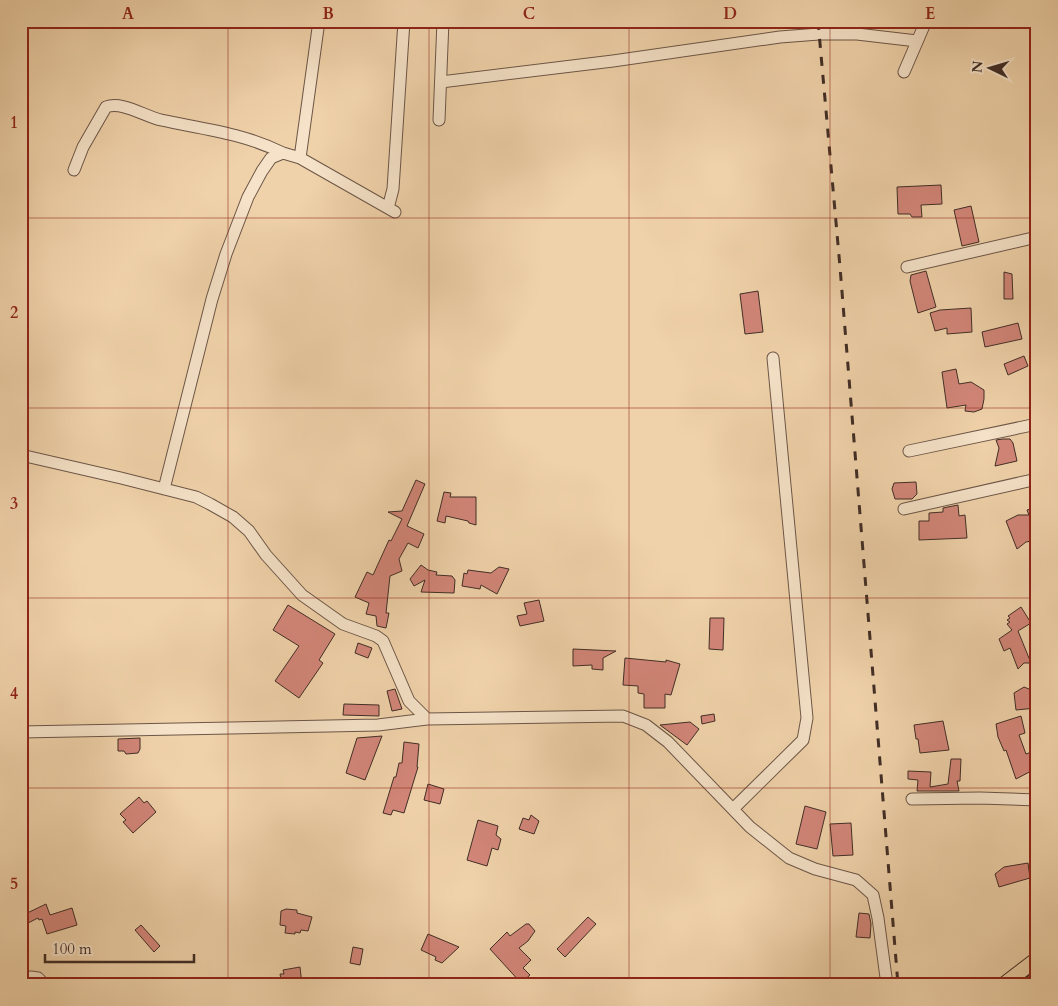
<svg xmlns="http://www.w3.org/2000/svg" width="1058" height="1006" font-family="Cardo,serif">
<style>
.building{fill:#d38679;stroke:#402d26}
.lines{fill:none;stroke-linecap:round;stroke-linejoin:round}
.minor-casing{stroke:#6c5647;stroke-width:13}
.major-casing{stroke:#402d26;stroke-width:16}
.minor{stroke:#f5e2c8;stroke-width:11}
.major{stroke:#f0d2aa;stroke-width:14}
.rail{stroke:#402d26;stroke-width:3;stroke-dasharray:9 9;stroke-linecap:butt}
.grid{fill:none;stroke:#8f2418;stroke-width:1;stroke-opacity:0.55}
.neatline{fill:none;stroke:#8f2418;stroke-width:2}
.grid-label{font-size:16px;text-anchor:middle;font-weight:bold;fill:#8f2418}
</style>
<rect width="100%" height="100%" fill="#f0d2aa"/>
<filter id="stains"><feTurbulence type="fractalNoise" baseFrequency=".004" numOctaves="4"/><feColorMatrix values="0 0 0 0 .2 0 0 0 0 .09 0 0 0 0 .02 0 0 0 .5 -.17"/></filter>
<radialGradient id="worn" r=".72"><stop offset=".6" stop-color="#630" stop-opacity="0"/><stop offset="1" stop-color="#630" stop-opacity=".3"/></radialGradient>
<path class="building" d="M941,185l1,19 -21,1 1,12h-10l-2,-3h-12l-1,-27z
M971,206l8,36 -17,4 -8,-36z
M926,271l10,36 -18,6 -8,-32 1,-6z
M1004,272l8,2 1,25h-9z
M758,291l5,41 -18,2 -5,-40z
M971,308l1,24 -25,2v-6l-12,3 -5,-18 10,-3z
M1018,323l4,16 -37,8 -3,-15z
M1024,356l4,10 -20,9 -4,-11z
M956,369l3,15 12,-2 13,8v9l-2,10 -8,3 -9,-1 1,-6 -19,3 -5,-36z
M1003,439h7l3,4 4,18 -22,5 4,-18 -3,-8z
M416,480l9,4 -18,42 17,8 -6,14 -10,-5 -9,16 3,12 -12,5 -4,37h3l-3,15 -9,-2 -1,-10 -10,-2 3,-11 -14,-6 12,-25 6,3 16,-35 2,1 11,-22 -14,-7 14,-1z
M916,482l1,12 -5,5h-17l-3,-10 2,-6z
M444,492l7,1 -1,4h26v28l-7,-2 -1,-2 -22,-5 -1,7 -8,-2z
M958,505l1,11 6,-1 2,23 -48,2v-19h10v-8l14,-1v-4z
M1037,507v33l-11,2 -9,7 -11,-28 12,-6h11l-2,-5z
M421,565l7,5 9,2 -1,3 16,1 3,4 -1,13 -33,-1 4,-12 -11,6 -4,-7z
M499,567l10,2 -12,25 -16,-9 -1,4 -18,-3 2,-13 3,1 1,-4 23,3z
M539,600l5,21 -24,5 -3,-10 10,-2 -3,-11z
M288,605l47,29 -16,26 4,3 -24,35 -24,-17 24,-35 -26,-16z
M1021,607l10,16 -13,8 13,32h-7l-6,6 -8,-21 -6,3 -5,-12 13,-9 -5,-6 3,-2 -3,-2 3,-2 -2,-2z
M710,618h14l-1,32 -14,-1z
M358,643l14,5 -4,10 -13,-5z
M573,649l43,2 -13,7v12l-11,-1v-4l-19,1z
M625,658l41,4v-2l14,4 -9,31 -6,-1v14h-21v-14l-6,-1v-7l-15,-1z
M1024,687l10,4 2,17 -20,2 -2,-17z
M395,689l7,20 -10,2 -5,-20z
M344,704l35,1v11l-36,-1z
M714,714l1,7 -13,3 -1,-8z
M1021,716l4,17 -6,2 7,19 11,-4v18l-21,11 -10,-29 -2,1 -6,-14 -2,-13z
M943,721l6,29 -29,3 -2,-14h-2l-2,-14z
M690,722l9,7 -12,16 -27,-20z
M382,736l-17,44 -19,-7 11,-35z
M140,738v11l-2,4 -12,1 -2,-3h-6v-12z
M404,742l15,2 -2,23h1l-14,46 -11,-3 -2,5 -8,-2 11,-36h2l3,-14h3z
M951,759h10l-1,22h-3l2,10h-42l1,-11 -10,-1v-8l23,1 -1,15 18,-3z
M428,784l16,5 -4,15 -16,-4z
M139,797l5,6 3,-2 9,11 -23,21 -10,-11 3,-2 -6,-6z
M805,806l21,6 -9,37 -21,-5z
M531,815l8,6 -5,13 -15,-5 4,-11 6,2z
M478,820l20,6 -2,9 5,4 -3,11 -6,-2 -5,18 -20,-6z
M851,823l2,32 -20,1 -3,-32z
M1028,863l2,15 -31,9 -4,-13 9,-7z
M46,904l4,11 22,-7 5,17 -30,9 -5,-15 -3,1 -1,-2 -14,7 -3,-9z
M286,909l11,1v3l15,4 -4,14 -7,-1 -1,3 -5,-1v2l-10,-1 1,-7 -6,-1 1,-14z
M859,913l10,1 2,10 -1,14 -14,-1z
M588,917l8,7 -31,33 -8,-8z
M526,924h3l6,7 -7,10 -9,7 12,12 -8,8 7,7 -9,8 -31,-34 17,-17 3,4z
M141,925l19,21 -6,6 -19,-22z
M428,934l31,13 -17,16 -7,-3 1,-3 -15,-7z
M353,947l10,2 -3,16 -10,-2z
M300,967l2,18h-20l-2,-11h4l-1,-4z"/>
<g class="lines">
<g class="minor-casing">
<path id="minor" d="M904,72l22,-51
M441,82l172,-21 167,-24 39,-3h38l60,7
M439,120l4,-99
M300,158l19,-137
M74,170l9,-23 23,-40c16,-6 38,9 55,13 42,9 82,13 122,33
M388,208l5,-19 11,-168
M907,267l130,-30
M909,451l128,-27
M21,455l100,23 75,19 14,7 23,13 16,14 17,24 36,40 41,29 33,12 7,5 26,60 18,18
M164,489l48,-190 14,-45 22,-57 14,-26 9,-13 12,-5 17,5 95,54
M904,509l133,-30
M21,732l357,-7 49,-6 196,-3 23,9 22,17 82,85 39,31 26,11 41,11 17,15 5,23 9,67
M912,799l68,-1 57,2
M733,809l70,-69 4,-22 -34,-360
M31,977l7,1 7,7"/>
</g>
<g class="major-casing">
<path id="major" d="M1003,985l34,-26
M1029,985l8,-6"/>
</g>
<use href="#minor" class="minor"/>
<use href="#major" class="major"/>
<path class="rail" d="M818,21l22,246 58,718"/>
</g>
<path class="grid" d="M228,21v964M429,21v964M629,21v964M830,21v964M21,218h1016M21,408h1016M21,598h1016M21,788h1016"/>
<rect width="1058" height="1006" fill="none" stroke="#f0d2aa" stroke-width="55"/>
<g transform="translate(990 68) rotate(275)" stroke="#f5e2c8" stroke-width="4" paint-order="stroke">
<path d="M0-4L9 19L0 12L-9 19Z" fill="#402d26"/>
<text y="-8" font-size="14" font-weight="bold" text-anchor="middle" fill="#402d26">N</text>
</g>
<path d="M45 954v8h149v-8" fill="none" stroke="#402d26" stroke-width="2.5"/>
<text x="52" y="954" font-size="15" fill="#402d26" stroke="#f5e2c8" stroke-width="4" paint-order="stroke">100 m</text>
<rect x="28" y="28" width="1002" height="950" class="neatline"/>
<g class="grid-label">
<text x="128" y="19">A</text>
<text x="328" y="19">B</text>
<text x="529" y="19">C</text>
<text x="730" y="19">D</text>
<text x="930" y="19">E</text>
<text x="14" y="128">1</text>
<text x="14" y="318">2</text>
<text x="14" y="509">3</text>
<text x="14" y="699">4</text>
<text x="14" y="889">5</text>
</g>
<rect width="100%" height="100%" filter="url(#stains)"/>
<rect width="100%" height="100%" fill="url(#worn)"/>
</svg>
